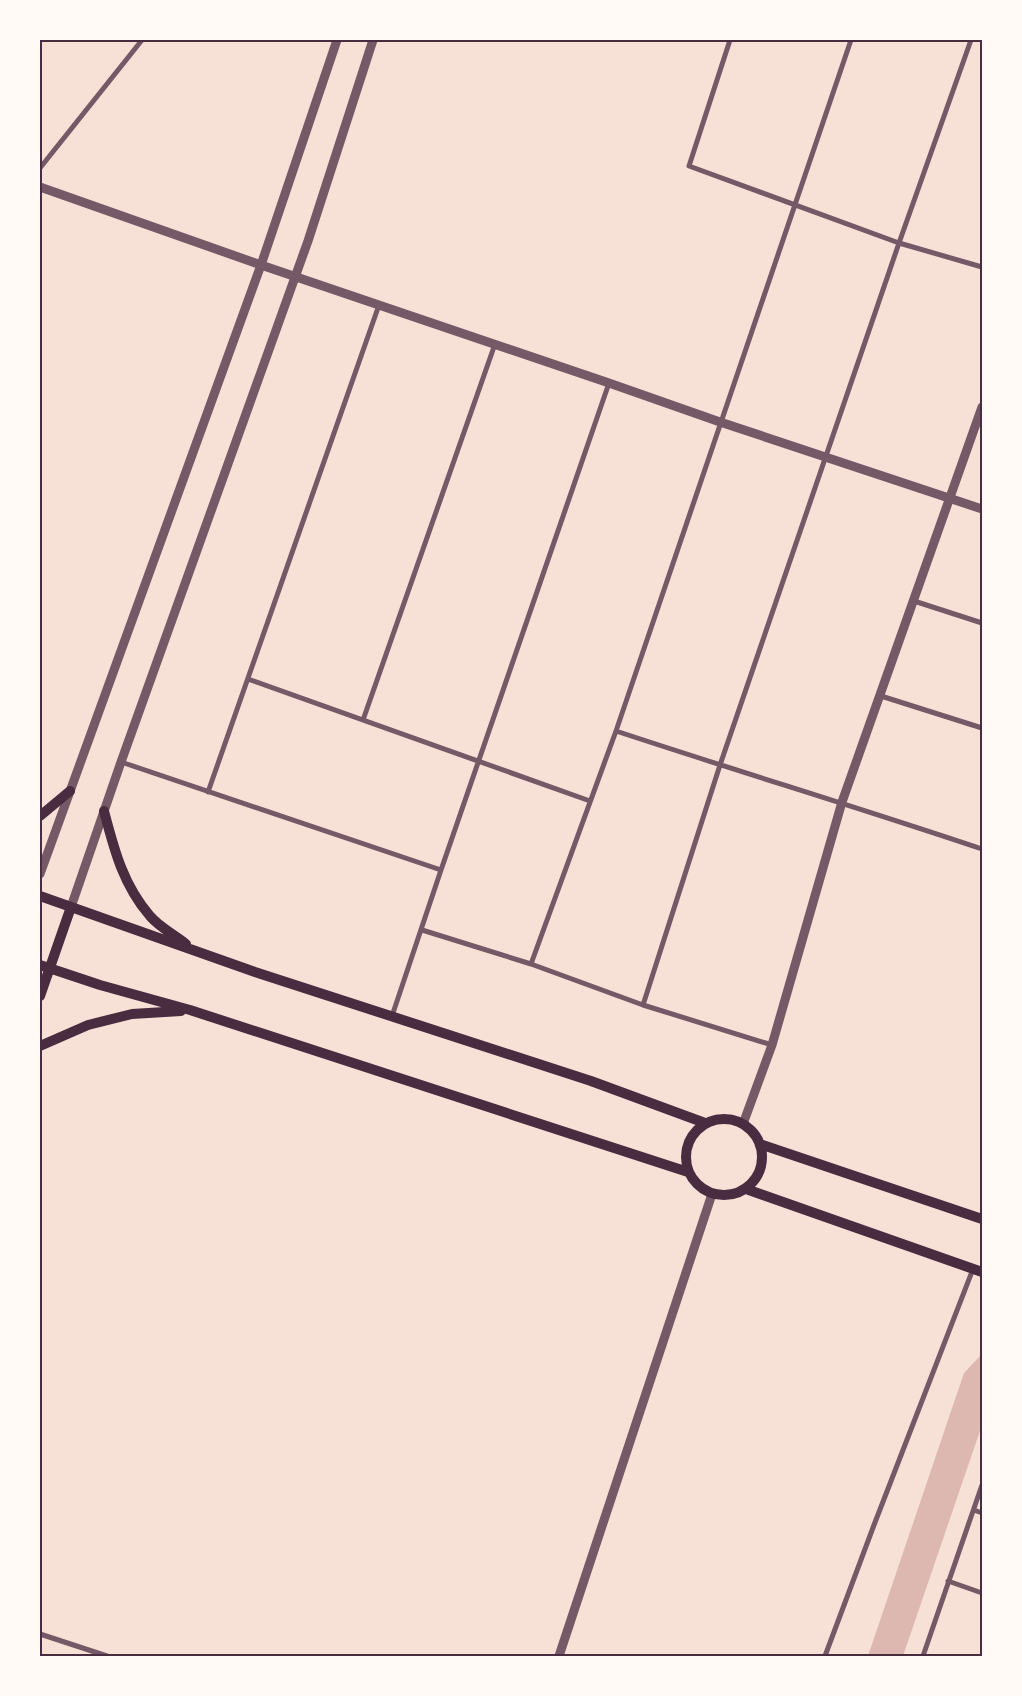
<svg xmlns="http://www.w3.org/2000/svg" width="1022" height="1696" font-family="'Roboto Condensed',sans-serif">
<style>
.water{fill:#dcb8b0}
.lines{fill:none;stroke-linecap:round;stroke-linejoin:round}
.minor{stroke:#755966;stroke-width:5}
.tertiary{stroke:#755966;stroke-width:9}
.secondary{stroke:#4a2c40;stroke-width:10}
.neatline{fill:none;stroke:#4a2c40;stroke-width:2}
</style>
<rect width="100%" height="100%" fill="#f7e1d7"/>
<path class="water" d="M982,1354v71l-79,231h-35l96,-283z"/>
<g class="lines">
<path class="minor" d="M730,40l-41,126 210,77 83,24
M40,168l102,-128
M914,601l68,22
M248,679l342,122
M881,696l101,32
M363,720l132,-376
M616,731c121,40 244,77 366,118
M121,762l320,108
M208,792l171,-487
M422,930l109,34 112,41 129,40
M531,964l85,-233 235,-691
M643,1005l77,-240 179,-522 72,-203
M392,1016l49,-146 168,-487
M974,1510l8,3
M948,1581l34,12
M40,1634l67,22
M825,1656l49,-131 99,-256
M923,1656l59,-171"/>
<path class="tertiary" d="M40,187l221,78 348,118 111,39 262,87
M40,874l221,-609 76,-225
M71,907l50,-145 187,-521 65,-201
M743,1124l29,-79 70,-243 140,-395
M559,1656l153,-462"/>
<path class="secondary" d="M104,811c10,38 19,74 46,105 9,11 25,19 36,28
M40,816l30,-25
M40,896l215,76 336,109 114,42
M40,965l60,20 90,25 498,162
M40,996l31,-89
M40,1046l48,-21 44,-11 49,-3
M686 1157a38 38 0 1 1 76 0a38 38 0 1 1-76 0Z
M760,1144l222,75
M746,1189l236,83"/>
</g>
<rect width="1022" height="1696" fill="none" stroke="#fffaf5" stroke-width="82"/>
<rect x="41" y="41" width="940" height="1614" class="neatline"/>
</svg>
